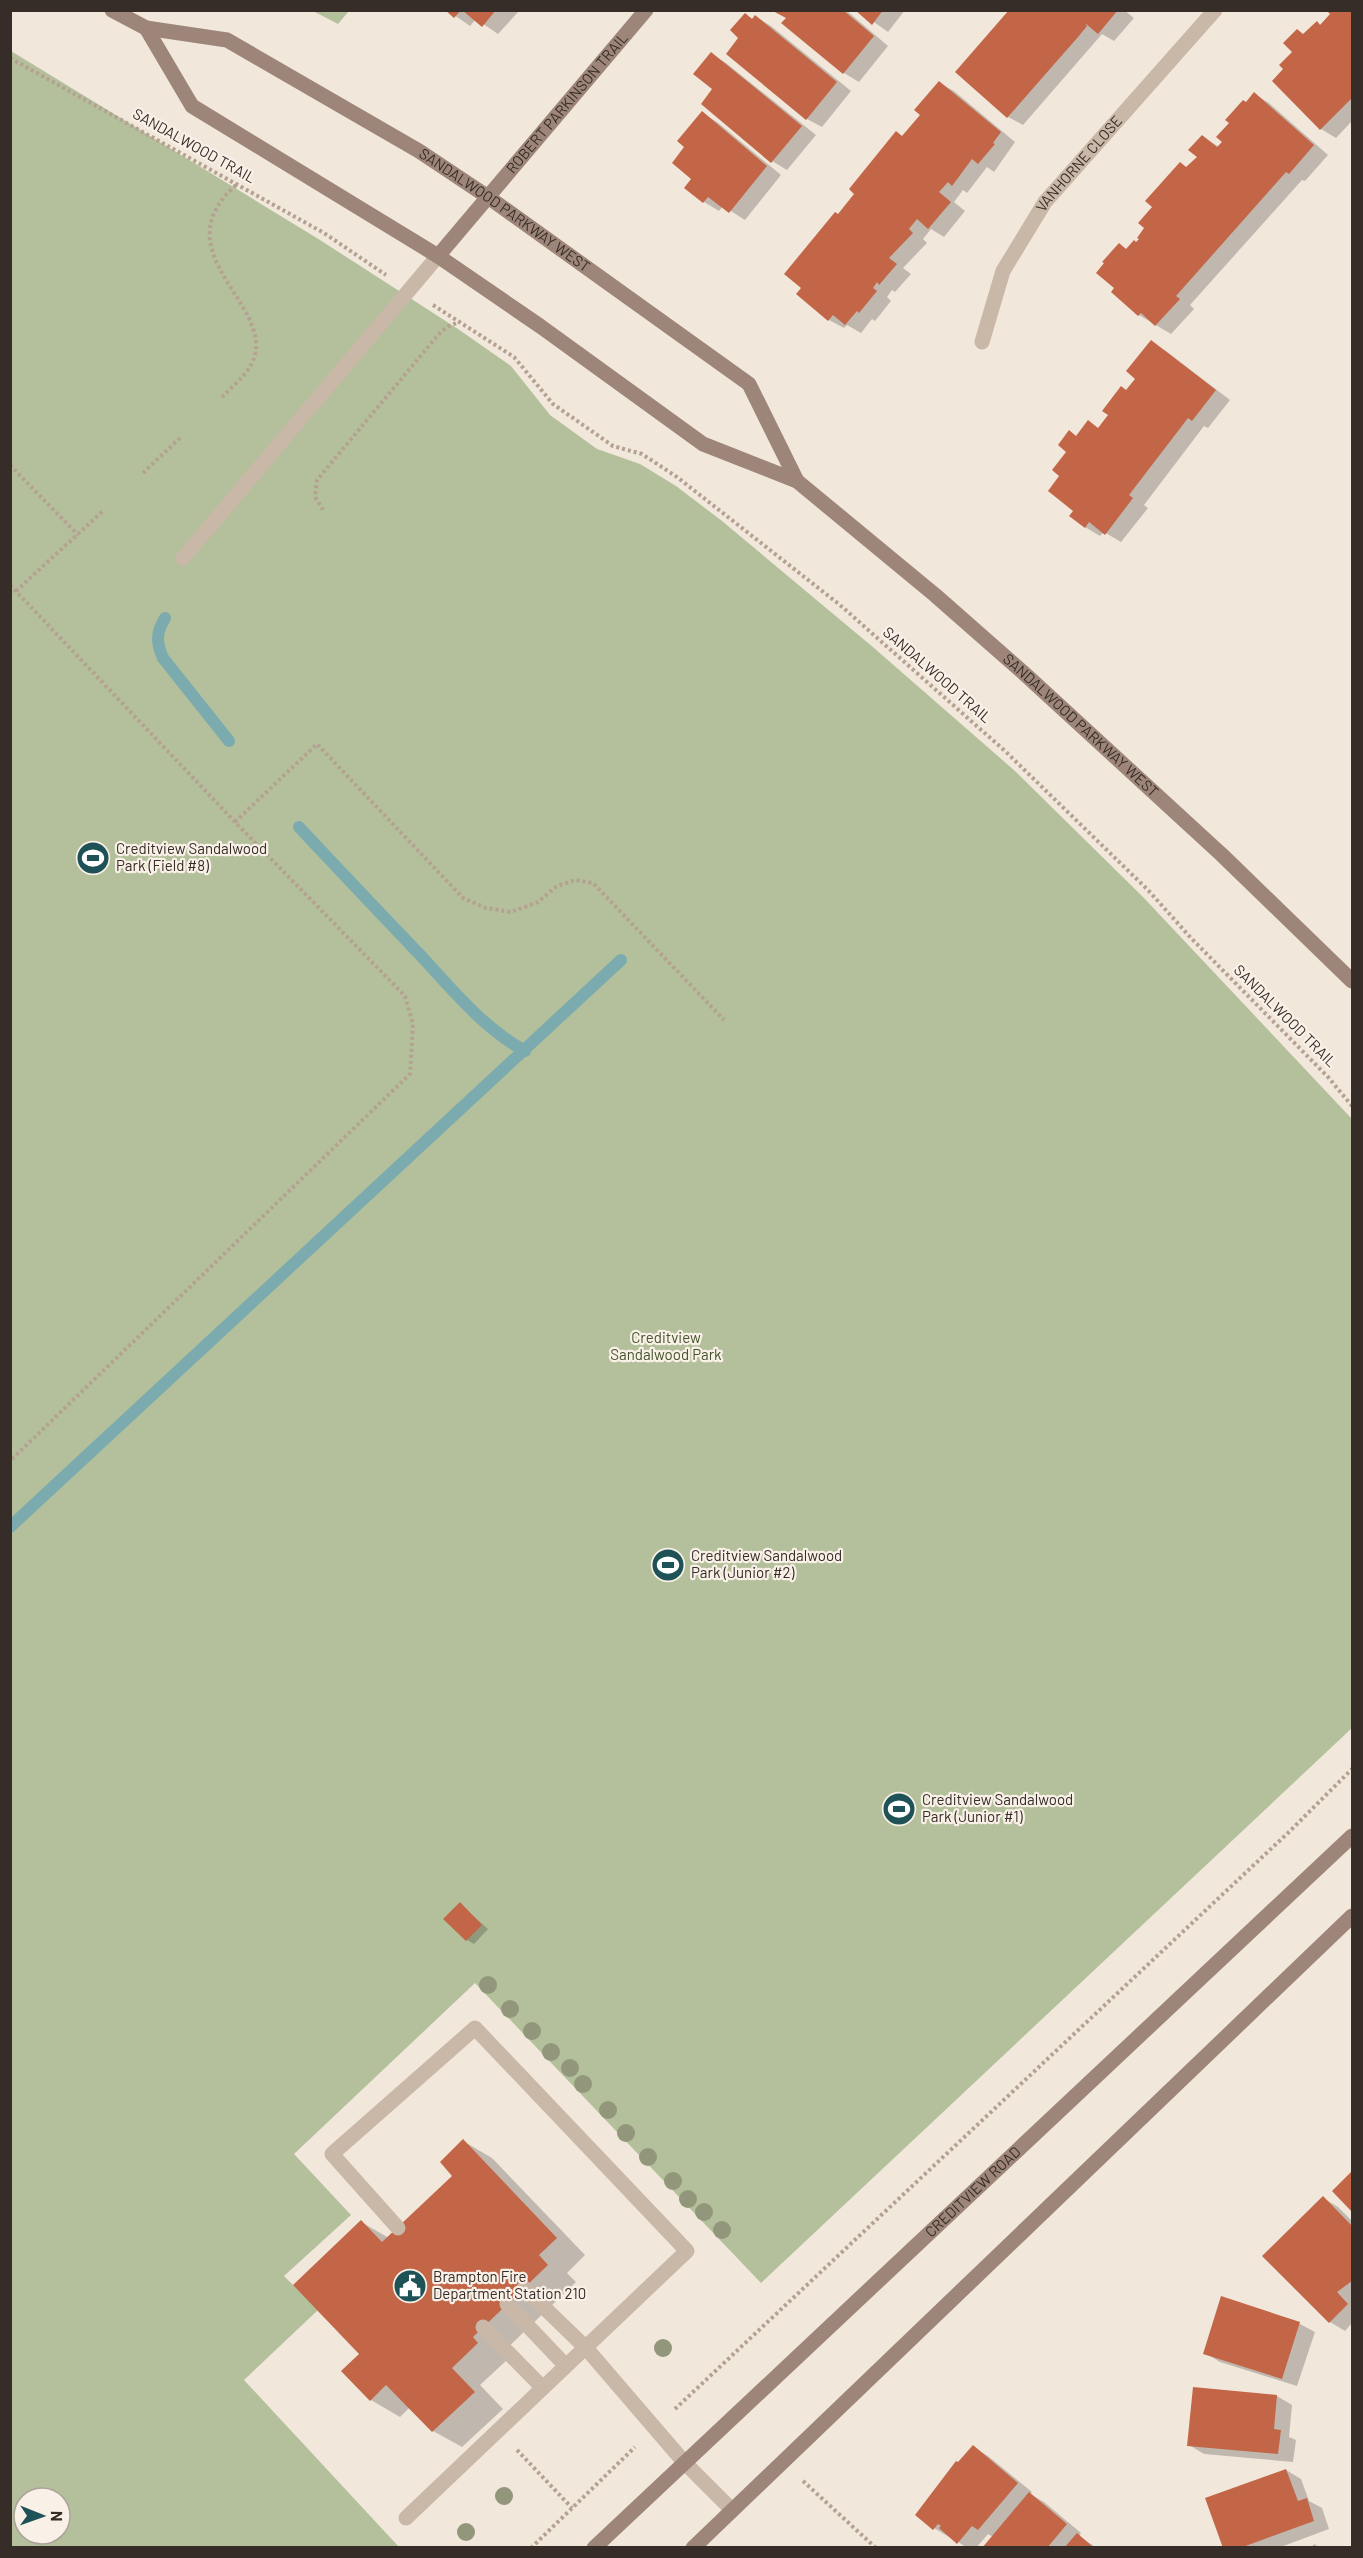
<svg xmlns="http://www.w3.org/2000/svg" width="1363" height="2558" font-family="Barlow,sans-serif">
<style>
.green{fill:#b3c09b;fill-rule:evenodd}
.shadow{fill:#0003}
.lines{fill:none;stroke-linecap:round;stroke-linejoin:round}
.stream{stroke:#7babae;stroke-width:12}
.building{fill:#c36647}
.path{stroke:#b5a192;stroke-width:4;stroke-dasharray:3 3;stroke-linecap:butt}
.lane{stroke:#c9b7a7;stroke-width:15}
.street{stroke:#c9b7a7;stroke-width:15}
.secondary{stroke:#9d8679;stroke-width:15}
.tree{fill:#92967b}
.labels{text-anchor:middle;stroke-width:4.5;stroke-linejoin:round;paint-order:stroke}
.street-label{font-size:15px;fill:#362c28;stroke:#f9f1e7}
.poi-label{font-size:15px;fill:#362c28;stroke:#f9f1e7;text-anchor:start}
.park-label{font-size:15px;fill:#45532c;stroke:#f9f1e7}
</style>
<rect width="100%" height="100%" fill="#f1e7db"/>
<path class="green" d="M313,11h36l-11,13z
M11,51l309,189 138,89 53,37 39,49 47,34 43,15 36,22 46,35 152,127 141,123 128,126 209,222v609l-591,555 -286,-300 -181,171 57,61 -67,61 34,34 -74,70 155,167h-388zM24,2498h36v36h-36z"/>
<path class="shadow" d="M447,10h73l-22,24 -22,-15 -6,7z
M774,10h72l42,36 -29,36 -15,-9 -56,-55z
M857,10h48l-17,22z
M1011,10h113l10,8 -20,23 -12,-7 -79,91 -15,-8z
M1329,10h23v111l-16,17 -15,-9 -36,-60 20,-34 12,-12 4,2 12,-11z
M745,14l9,6 2,-3 15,9 80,65 -29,36 -15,-8 -79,-66 12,-15z
M711,54l15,9 90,72 -29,35 -15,-9 -58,-72z
M939,83l15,8 61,51 -21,30 -7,-5 -20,26 -4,-3 -9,12 11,9 -21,26 -13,-8 -8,10 4,4 -24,25 8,6 -16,18 -3,-2 -5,7 4,4 -16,20 -3,-2 -11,14 -14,-8 -3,3 -15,-8 -31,-26 40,-78 84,-101z
M1254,94l15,9 59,52 -23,26 -3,-1 -112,125 4,4 -23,25 -32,-19 -23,-27 3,-43 9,5 9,-6 9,-16 8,-21 27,-43 7,4 11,-11 3,-21 17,11z
M702,113l15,9 64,53 -36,45 -22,-14 -4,5 -15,-9 -11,-23 -6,-32z
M1151,342l15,9 64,49 -22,28 -4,-2 -60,79 4,3 -27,34 -17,-10 -4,4 -15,-9 -9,-17 -15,-34 8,-24 1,-20 7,5 22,-8 38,-50z
M460,1904l28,25 -14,15 -7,-4z
M463,2141l29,17 93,97 -18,18 9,9 -75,72 6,6 -27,25 23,24 -41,38 -29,-16 -23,-24 -10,10 -29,-17 -10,-46v-132l28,16 65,-62z
M1352,2173v37l-18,-19z
M1323,2198l15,9 14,14v102l-7,8 -15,-9z
M1222,2298l78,26 15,8 -18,54 -77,-24 -15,-9z
M1194,2388l83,8 15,9 -3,32 7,3 -3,22 -89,-8 -15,-9z
M973,2447l15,9 44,36 -2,2 14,8 37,31 -2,3 18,12h-113l9,-11 -5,-3 -12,14h-9l-17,-12 -1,1 -15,-9 25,-64z
M1286,2470l15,9 8,22 13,7 7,21 -51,19h-53z
M1314,2544l7,4h-10z"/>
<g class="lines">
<path class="stream" d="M165,618c-9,15 -9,24 -2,40l66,83
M299,827c41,44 82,87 124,131 30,33 62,71 102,93
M10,1527l611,-567"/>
</g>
<path class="building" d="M445,10h16l-7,8z
M462,10h34l-14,17z
M771,10h72l31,26 -31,38 -62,-51 5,-5z
M855,10h28l-11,15z
M1009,10h109l-20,24 -13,-11 2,3 -9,11 -71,81 -52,-46z
M1326,10h26v88l-32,32 -48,-49 11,-12 -4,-4 13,-13 -9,-9 14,-14 6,5 14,-13 3,4 10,-11z
M745,13l7,6 3,-4 82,67 -31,38 -80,-66 12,-16 -8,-8z
M711,52l91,74 -31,37 -70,-59 11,-15 -19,-15z
M939,81l62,51 -8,11 2,1 -17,20 -6,-5 -20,27 -4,-4 -9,10 12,10 -23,27 -11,-10 -8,10 4,4 -24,25 8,6 -18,21 -2,-3 -4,6 4,3 -18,22 -2,-2 -12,14 -12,-10 -5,6 -32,-27 5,-6 -17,-14 51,-62 3,2 16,-20 -5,-5 47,-58 6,5 18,-21 -6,-5z
M1254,92l60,53 -25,29 -3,-2 -110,124 4,3 -25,27 -14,-13 -3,3 -27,-24 3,-4 -18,-15 8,-10 -2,-1 17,-19 7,6 8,-9 2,2 3,-3 -2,-1 7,-10 -6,-5 14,-16 -7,-6 35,-39 6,5 11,-10 -9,-7 14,-15 15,12 5,-5 -6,-5 13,-14 -4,-3 18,-20 3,2z
M702,111l65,55 -38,47 -21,-16 -5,6 -19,-15 7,-9 -19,-16 12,-16 -7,-6z
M1151,340l65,50 -24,31 -4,-3 -59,77 4,3 -28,37 -16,-13 -4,6 -16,-12 4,-5 -25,-20 11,-15 -7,-6 14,-18 -8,-7 11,-15 7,6 12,-16 10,8 10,-13 -6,-4 19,-25 5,4 9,-11 -9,-8z
M460,1902l22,23 -16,16 -23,-22z
M463,2139l94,99 -18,17 9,10 -75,72 5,6 -26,25 23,24 -43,40 -46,-47 -16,16 -29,-30 18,-17 -66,-69 68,-65 21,22 70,-66 -12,-14z
M1352,2171v41l-20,-21z
M1323,2196l29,30v55l-15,11 11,12 -19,19 -67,-67z
M1221,2296l79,26 -18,57 -79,-25z
M1193,2387l84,8 -3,34 7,1 -3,24 -91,-8z
M973,2445l45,38 -40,47 -6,-4 -15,18 -18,-16 2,-2 -3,-2 -5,6 -18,-15 41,-54 2,1z
M1286,2469l12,32 9,-3 7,23 -74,27h-17l-18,-50z
M1029,2492l38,32 -20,24h-65z
M1077,2533l17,15h-30z"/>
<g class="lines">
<path class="path" d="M10,58l314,175 62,42
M433,305l81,52 39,47 60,42 29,8 35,23 163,128 165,146 143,139 43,48 137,139 24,29
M222,397c9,-9 21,-19 28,-30 32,-54 -74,-103 -29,-166 4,-6 11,-12 16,-17
M10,465l68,70
M143,473l38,-36
M323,510l-8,-13 2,-17 121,-145 9,-8 12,-5
M10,585l225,237 170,174 8,28 -3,50 -400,387
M16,591l88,-81
M235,822l82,-78 146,154 23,10 25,4 27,-10 19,-16 18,-6 18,3 131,137
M675,2409l615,-578 62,-62
M517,2450l55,58
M803,2481l73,67
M531,2548l104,-101"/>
<path class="lane" d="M183,558l255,-302
M398,2228l-66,-74 143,-126 212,223 -281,267
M524,2288l62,60 98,114 48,48
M507,2304l59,62
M483,2327l60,61"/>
<path class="street" id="s1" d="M982,342l21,-71 42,-69 170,-192"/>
<g class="secondary">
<path id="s2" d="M112,10l34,18 81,12 192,111 69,46 261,187 48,97"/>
<path id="s3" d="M146,28l46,78 246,150 102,70 163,118 94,37 138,114 92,81 195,179 130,126"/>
<path id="s4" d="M438,256l208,-246"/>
<path id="s5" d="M594,2548l758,-712"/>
<path d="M693,2548l659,-632"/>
</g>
</g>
<g class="tree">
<circle cx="488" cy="1985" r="9"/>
<circle cx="510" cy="2009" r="9"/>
<circle cx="532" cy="2031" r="9"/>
<circle cx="551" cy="2052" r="9"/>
<circle cx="570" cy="2068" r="9"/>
<circle cx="583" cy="2084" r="9"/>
<circle cx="608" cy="2110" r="9"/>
<circle cx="626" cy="2133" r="9"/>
<circle cx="648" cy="2157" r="9"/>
<circle cx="673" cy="2181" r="9"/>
<circle cx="688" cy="2199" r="9"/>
<circle cx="704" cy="2212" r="9"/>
<circle cx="722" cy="2230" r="9"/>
<circle cx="663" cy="2348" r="9"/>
<circle cx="504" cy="2496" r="9"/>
<circle cx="466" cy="2532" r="9"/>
</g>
<defs>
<g id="stadium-disc" transform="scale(1.725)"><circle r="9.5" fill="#1e5256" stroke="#f9f1e7"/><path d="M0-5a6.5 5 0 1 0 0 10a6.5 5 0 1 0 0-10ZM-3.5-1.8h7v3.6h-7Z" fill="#fff"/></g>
<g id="civic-disc" transform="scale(1.725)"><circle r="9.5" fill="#1e5256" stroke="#f9f1e7"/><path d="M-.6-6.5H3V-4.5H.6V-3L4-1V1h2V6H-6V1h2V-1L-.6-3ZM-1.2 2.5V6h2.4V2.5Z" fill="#fff"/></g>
</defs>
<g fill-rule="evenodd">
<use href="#stadium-disc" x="93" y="858"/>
<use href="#stadium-disc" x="668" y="1565"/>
<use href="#stadium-disc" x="899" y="1809"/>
<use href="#civic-disc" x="410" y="2286"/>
</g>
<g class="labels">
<g class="street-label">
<text dy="5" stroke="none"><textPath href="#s4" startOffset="200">ROBERT PARKINSON TRAIL</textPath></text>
<text transform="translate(194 146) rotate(29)" y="5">SANDALWOOD TRAIL</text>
<text dy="5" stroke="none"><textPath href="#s1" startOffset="206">VANHORNE CLOSE</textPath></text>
<text dy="5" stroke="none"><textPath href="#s2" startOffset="446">SANDALWOOD PARKWAY WEST</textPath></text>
<text transform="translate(937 675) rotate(41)" y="5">SANDALWOOD TRAIL</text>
<text dy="5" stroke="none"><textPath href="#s3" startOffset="1179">SANDALWOOD PARKWAY WEST</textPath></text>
<text transform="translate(1285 1016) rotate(45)" y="5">SANDALWOOD TRAIL</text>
<text dy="5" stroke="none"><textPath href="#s5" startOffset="520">CREDITVIEW ROAD</textPath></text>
</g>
<g class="poi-label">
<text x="116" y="854">Creditview Sandalwood<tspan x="116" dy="17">Park (Field #8)</tspan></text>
<text x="691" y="1561">Creditview Sandalwood<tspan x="691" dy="17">Park (Junior #2)</tspan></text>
<text x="922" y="1805">Creditview Sandalwood<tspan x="922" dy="17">Park (Junior #1)</tspan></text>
<text x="433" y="2282">Brampton Fire<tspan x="433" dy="17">Department Station 210</tspan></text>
</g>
<g class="park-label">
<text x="666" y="1343">Creditview<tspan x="666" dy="17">Sandalwood Park</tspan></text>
</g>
</g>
<rect width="1363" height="2558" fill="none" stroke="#362c28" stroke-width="24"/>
<g transform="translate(42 2516) rotate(91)"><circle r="28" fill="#f9f1e7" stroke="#aba29b" stroke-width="1.5"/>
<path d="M0-4.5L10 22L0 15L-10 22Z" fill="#1e5256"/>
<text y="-9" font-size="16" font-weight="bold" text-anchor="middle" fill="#362c28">N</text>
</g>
</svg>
